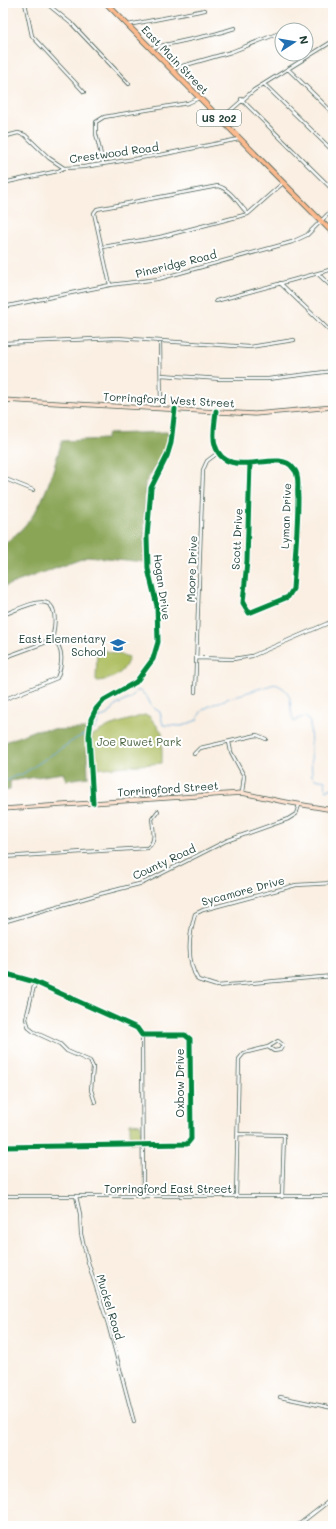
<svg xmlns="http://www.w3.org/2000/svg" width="336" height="1529" font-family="Mali,sans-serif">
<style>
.green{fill:#adbe61;stroke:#667e4a}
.forest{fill:#8aa557;stroke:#547146}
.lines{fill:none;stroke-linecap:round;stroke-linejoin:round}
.stream{stroke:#63a6d7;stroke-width:1}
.street-casing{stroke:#40584e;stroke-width:4}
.secondary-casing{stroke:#40584e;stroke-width:5}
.highway-casing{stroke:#40584e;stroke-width:6}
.street{stroke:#fff;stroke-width:2.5}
.secondary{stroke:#fee3d2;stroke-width:3.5}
.highway{stroke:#fcba8e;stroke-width:4.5}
.cycleway-casing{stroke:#fff;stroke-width:8}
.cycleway{stroke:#00873e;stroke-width:5}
.labels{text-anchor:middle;stroke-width:4;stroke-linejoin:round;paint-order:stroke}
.shield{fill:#fff;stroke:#627771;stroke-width:1}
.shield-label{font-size:10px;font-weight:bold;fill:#1f3d34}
.street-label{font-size:11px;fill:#1f3d34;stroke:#fff}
.poi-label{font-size:11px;fill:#1f3d34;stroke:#fff;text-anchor:end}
.park-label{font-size:11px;fill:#4a6442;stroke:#fff}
</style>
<rect width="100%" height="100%" fill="#fff"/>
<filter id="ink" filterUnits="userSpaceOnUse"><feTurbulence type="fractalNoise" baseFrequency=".025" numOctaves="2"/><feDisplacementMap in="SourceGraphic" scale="8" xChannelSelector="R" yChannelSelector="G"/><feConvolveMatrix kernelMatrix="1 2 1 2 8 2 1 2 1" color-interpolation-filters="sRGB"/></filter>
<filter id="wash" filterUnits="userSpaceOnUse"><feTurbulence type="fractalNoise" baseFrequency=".012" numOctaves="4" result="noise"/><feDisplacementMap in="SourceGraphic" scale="16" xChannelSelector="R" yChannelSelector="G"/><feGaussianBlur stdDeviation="0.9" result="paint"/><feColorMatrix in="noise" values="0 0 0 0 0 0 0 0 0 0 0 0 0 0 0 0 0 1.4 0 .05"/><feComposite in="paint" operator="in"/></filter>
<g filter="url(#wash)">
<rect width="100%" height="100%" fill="#faefe2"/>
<path class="green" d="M103,650l26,7c-5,17 -16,23 -33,24l1,-29z
M144,715l5,1 13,16v31l-69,6 -2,-33 18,-10z
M130,1123l11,1v14l-2,4 -9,1z"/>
<path class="forest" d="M168,432l-1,12 -5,12 -17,27 -1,79 -57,-6 -84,31v-42c8,-7 17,-13 23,-21 20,-22 27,-55 36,-83l44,-2 2,-5z
M86,729l2,48 -22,3 -3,-7 -53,8v9l-7,1v-48l32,-13z"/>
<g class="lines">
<path class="stream" d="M91,731l5,-3 3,-10 10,-4 6,-8 16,-8 5,-7h4l7,6 5,10 8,5 3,13 19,1 15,-6c2,-2 2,-6 4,-8 6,-9 61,-24 74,-28 22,8 12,22 19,38l5,-4 7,-1 4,6 2,53 3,3 10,2 1,9 7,-2
M3,783l12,-7 6,-1 56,-37 11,-5"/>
</g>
</g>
<g filter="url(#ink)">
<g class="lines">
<g class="street-casing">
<path id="street" d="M25,3l7,33 52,56
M46,3l27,22 56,59
M128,25l77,-15
M286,30h8
M151,48l64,-14 20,-6
M306,49l4,6
M172,69l59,-17 51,-20
M288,69l45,44
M264,84l69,67
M241,99l92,91
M221,119l33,-29 79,-49
M3,137l15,-4 7,2 24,23 15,10 20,-1 81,-13 74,-15
M103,163l-7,-29v-12l8,-5 84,-14 11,-5
M3,183l55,-12 6,-3
M103,247l57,-10 88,-23 35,-31
M318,274l15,14
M280,283l53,51
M110,285l-16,-72 3,-4 121,-23c12,3 21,18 30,28
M216,301l117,-32
M3,307l107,-22 48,-6 134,-37 15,-7 26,-26
M160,341l1,67
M3,343l114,-5 133,9 44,-7
M161,375l60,4h47l65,-8
M216,412c-1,10 -4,23 -1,33 12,38 65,2 78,23 11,17 2,97 0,121l-5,8 -39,16 -6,-10 4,-42 3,-98
M3,478l30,12
M3,615c32,-13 61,-29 49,25
M3,658l49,-18c13,7 10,26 5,38l-54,22
M196,658l37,1 19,-3 81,-35
M195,692l8,-222 4,-9 12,-9
M229,742l2,10 13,24 -2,17
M194,754l6,-6 57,-13 9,4
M93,803l-4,-67 2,-17 5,-10 8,-9 32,-18 17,-23 5,-17 -1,-36 -9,-37 -1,-32 4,-49 16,-32 4,-13 4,-33
M3,857l144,-9c10,-6 6,-19 5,-29l6,-8
M333,883l-37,2 -93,25 -8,4c-6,21 -9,47 3,66l19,6 116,-10
M3,922l93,-27 47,-12 83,-42 62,-22 8,-5 3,-9
M3,973l32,9 102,46 5,7h43l5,4 1,100 -4,5 -184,3
M35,982l-9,37 3,9 5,4 26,12 7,7 23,10 3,6 -2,23 4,12
M142,1035l1,162
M278,1041l5,4 -3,5 -6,1 -6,-4z
M238,1134l46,1 -2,62
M3,1196h330
M76,1196l4,18 1,20 7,28 20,62 26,98
M236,1197l3,-138 5,-6 24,-6
M280,1397l53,11
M297,1526l36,-28"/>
</g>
<g class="secondary-casing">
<path id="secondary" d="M3,400l252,14 78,-7
M3,809l239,-16 38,8 53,9"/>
</g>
<g class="highway-casing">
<path id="highway" d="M106,3l227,230"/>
</g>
<use href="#street" class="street"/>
<use href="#secondary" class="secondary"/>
<use href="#highway" class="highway"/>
<g class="cycleway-casing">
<path id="cycleway" d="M216,411c-1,11 -4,24 -1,34 11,38 64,2 78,23 2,2 4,5 4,8 2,6 0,14 1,21 0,31 -3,61 -5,92l-5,8 -39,16 -6,-10 4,-42 3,-98
M93,803l-4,-67 2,-17 5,-10 8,-9 32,-18 17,-23 5,-17 -1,-36 -9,-37 -1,-32 4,-49 16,-32 4,-13 4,-34
M3,973l32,9 102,46 5,7h43l5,4 1,100 -4,5 -184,3"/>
</g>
<use href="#cycleway" class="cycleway"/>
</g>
</g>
<defs>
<g id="school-bare" transform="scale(1.2)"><path d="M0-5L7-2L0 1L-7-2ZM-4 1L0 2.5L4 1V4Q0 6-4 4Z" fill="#1f6fb2" stroke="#fff" stroke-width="2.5" paint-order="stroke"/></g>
</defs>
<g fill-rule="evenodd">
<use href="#school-bare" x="118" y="645"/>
</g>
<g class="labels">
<rect class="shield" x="197" y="110" width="44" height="16" rx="3"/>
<g class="shield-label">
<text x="219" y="122">US 202</text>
</g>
<g class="street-label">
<text transform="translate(175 60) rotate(46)" y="4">East Main Street</text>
<text transform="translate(114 153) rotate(-8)" y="4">Crestwood Road</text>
<text transform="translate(176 264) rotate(-14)" y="4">Pineridge Road</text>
<text transform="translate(169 400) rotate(3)" y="4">Torringford West Street</text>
<text transform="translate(286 516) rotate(-88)" y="4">Lyman Drive</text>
<text transform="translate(237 539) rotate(-87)" y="4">Scott Drive</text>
<text transform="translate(192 569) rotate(-88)" y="4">Moore Drive</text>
<text transform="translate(162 587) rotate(82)" y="4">Hogan Drive</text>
<text transform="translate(168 789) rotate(-4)" y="4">Torringford Street</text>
<text transform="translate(164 862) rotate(-25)" y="4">County Road</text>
<text transform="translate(243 891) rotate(-15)" y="4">Sycamore Drive</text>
<text transform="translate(180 1083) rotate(-90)" y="4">Oxbow Drive</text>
<text x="168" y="1193">Torringford East Street</text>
<text transform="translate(110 1307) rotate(73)" y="4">Muckel Road</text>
</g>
<g class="poi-label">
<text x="106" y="643">East Elementary<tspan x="106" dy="13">School</tspan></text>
</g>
<g class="park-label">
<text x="139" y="746">Joe Ruwet Park</text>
</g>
</g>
<rect width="336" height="1529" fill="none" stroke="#fff" stroke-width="16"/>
<g transform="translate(294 42) rotate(78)"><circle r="19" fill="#ffffff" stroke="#a5b1ae"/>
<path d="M0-3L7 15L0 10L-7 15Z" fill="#1f6fb2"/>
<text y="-6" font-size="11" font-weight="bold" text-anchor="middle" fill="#1f3d34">N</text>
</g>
</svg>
